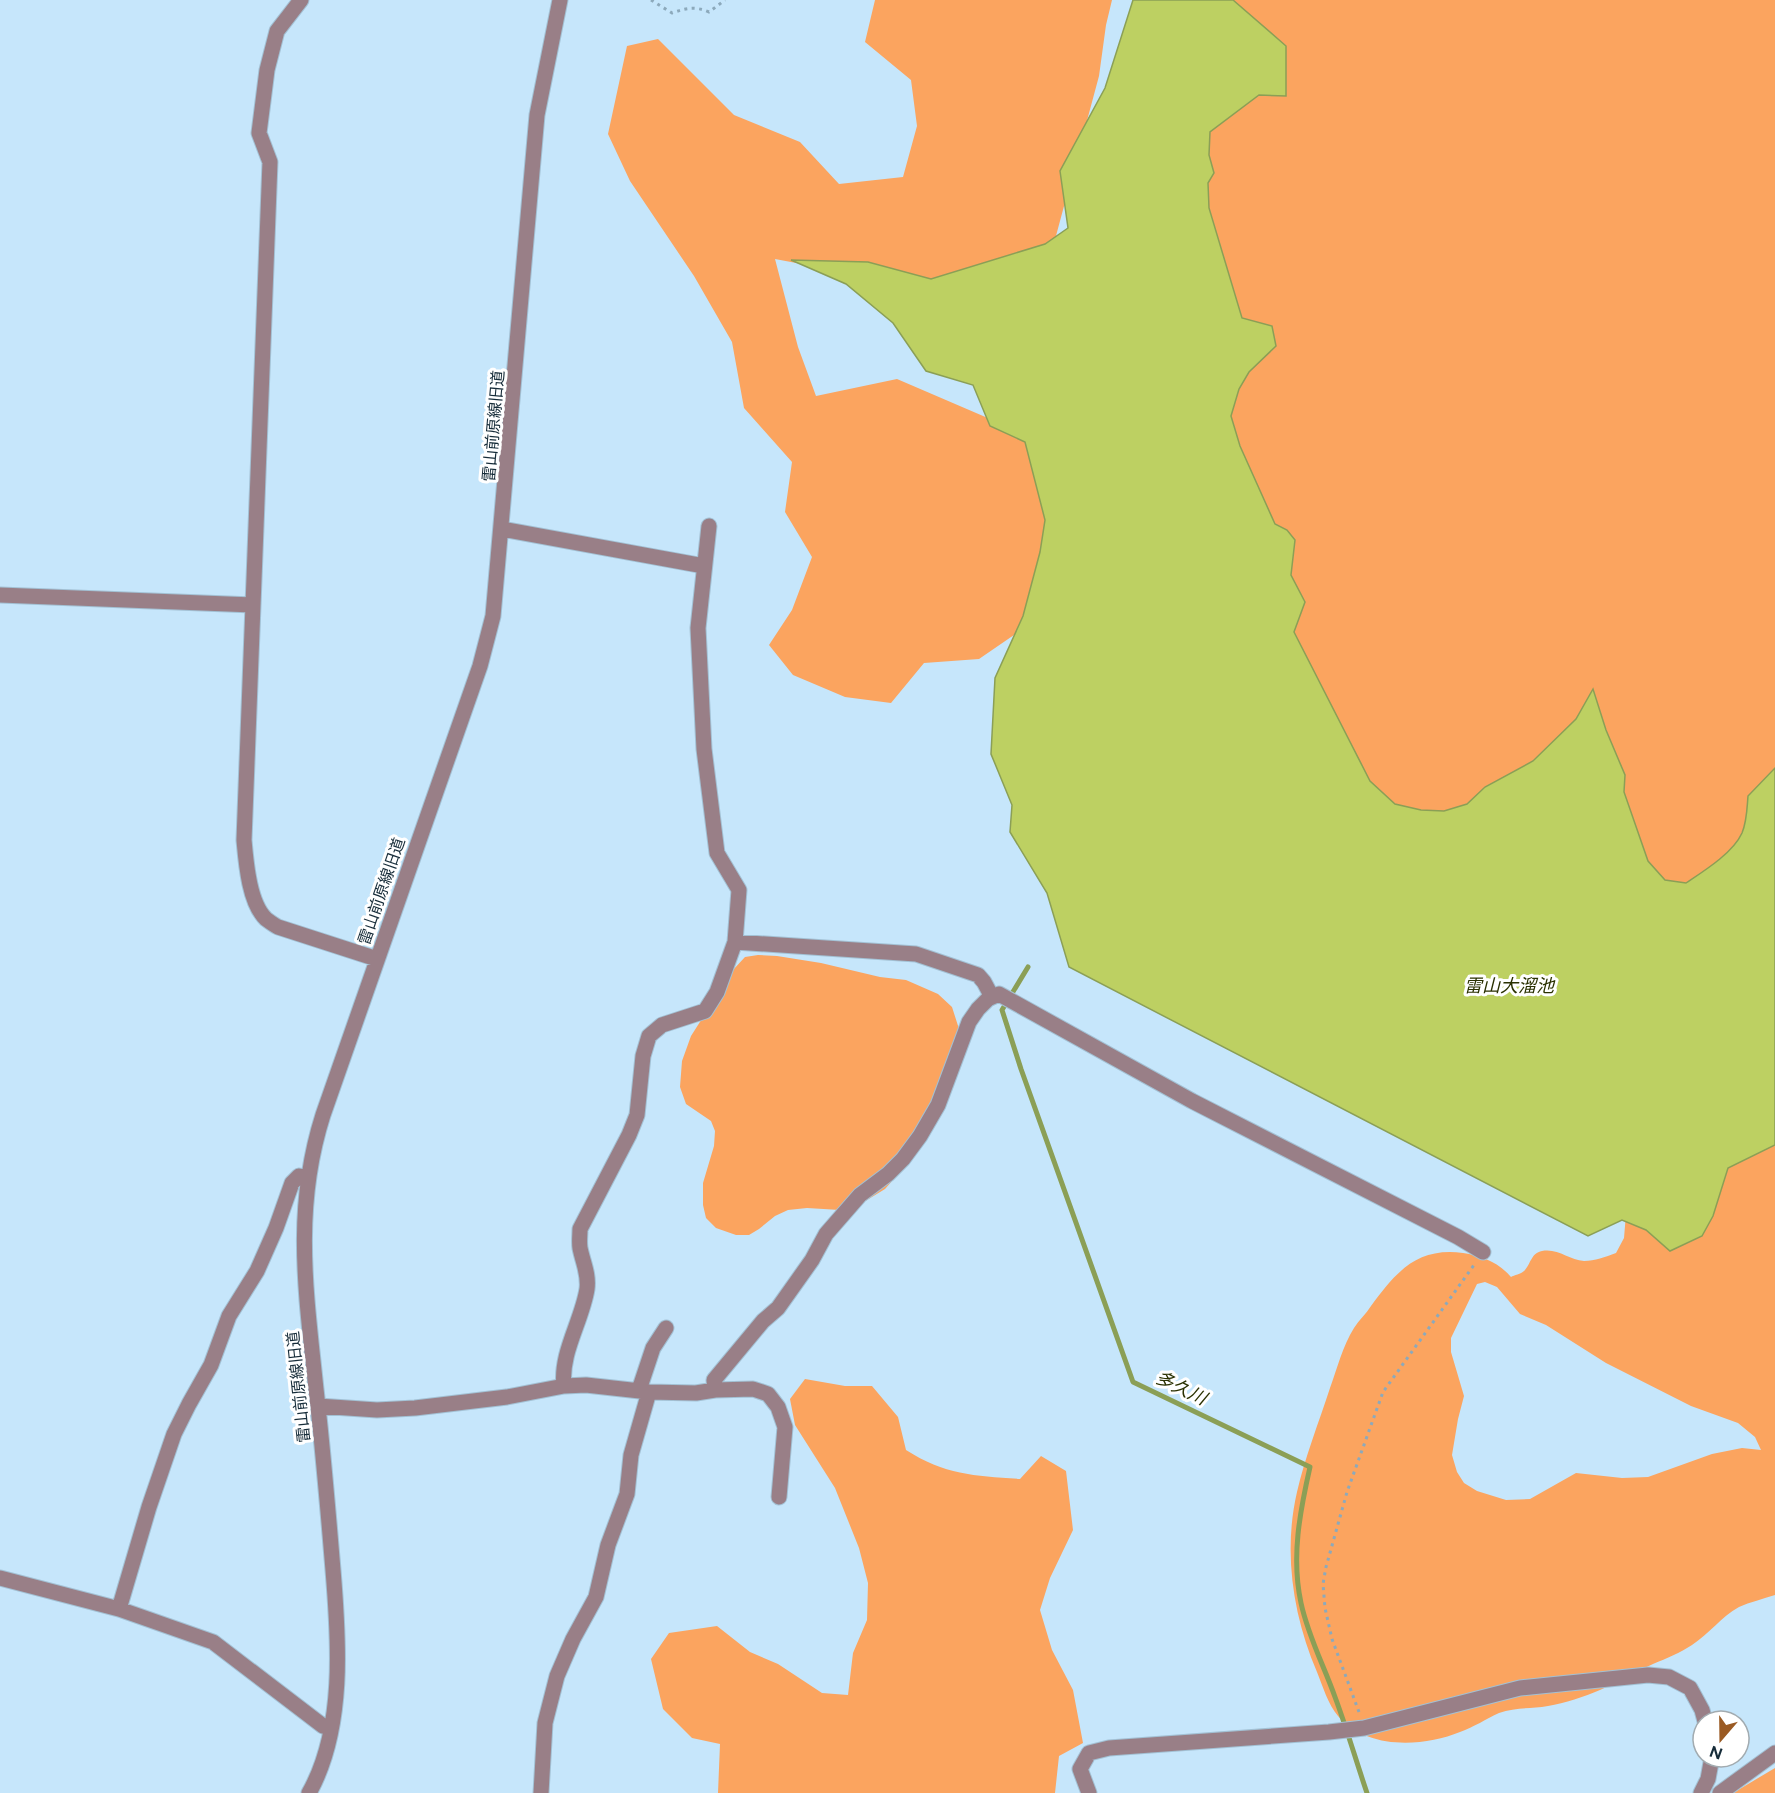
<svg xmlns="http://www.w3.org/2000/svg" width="1775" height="1793" font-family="Figtree,'Noto Sans JP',sans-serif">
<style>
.green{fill:#fba45f;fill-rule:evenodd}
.water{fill:#bdd062;stroke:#8b9f56;stroke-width:1.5}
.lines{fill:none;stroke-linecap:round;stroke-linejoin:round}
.stream{stroke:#8b9f56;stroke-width:5}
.minor-casing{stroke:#a3c1d4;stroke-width:17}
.path{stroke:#8ca9bb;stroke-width:3;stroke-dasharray:3 4.5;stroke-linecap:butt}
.minor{stroke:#997f87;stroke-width:15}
.labels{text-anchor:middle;stroke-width:6;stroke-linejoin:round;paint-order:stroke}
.street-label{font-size:16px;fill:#162c39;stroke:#fff}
.water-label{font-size:18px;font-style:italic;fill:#2a3101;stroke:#fff}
</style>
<rect width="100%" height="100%" fill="#c6e6fb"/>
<path class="green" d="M875,0h237l-6,25 -7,51 -46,171 -124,41 -154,-29 23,88 18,49 81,-17 142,61 18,70 -18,108 -60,41 -55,4 -33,40 -46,-6 -52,-22 -24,-30 23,-35 20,-53 -27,-45 7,-50 -48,-54 -12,-66 -38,-66 -64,-95 -22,-47 19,-88 31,-7 76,76 66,27 39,42 64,-7 14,-51 -6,-46 -46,-38z
M1217,0h558v795l-54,78 -50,21 -223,-66 -76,-27 -74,-129 -75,-234 11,-112 -34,-111 -4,-83z
M758,955l19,1 44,7 59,14 26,3 32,14 14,13 8,25 -50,129 -25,28 -31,19 -14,2 -33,-2 -19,2 -13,6 -16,13 -10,6h-13l-20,-7 -10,-10 -3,-13v-22l11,-37 1,-15 -4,-10 -25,-17 -6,-17 2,-26 9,-25 42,-66 12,-13z
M1775,1120v475c-12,4 -25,7 -36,12 -18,10 -30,27 -47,38 -12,8 -25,13 -39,19 -18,8 -35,18 -53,26 -16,7 -35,13 -52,16 -17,3 -33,1 -49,7 -13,6 -25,14 -39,19 -37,15 -93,18 -122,-16 -10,-12 -15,-29 -21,-44 -24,-56 -34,-120 -20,-180 8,-35 22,-70 33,-104 7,-19 13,-43 24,-60 5,-8 12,-14 17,-22 25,-34 46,-59 92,-53 19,3 35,9 48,24 3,-2 10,-3 13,-6 7,-7 7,-18 18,-20 16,-3 27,9 42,10 11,0 21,-4 32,-8l8,-15 2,-24zM1485,1282l12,5 23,27 26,11 60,38 85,43 47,17 17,14 6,13 -19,-2 -30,6 -64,23 -26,1 -46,-5 -46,26 -24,1 -29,-9 -13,-8 -7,-11 -5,-17 6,-36 6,-23 -13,-44v-14l26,-54z
M805,1379l40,7h27l26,31 8,33c39,25 69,26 114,29l21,-23 25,15 7,59 -23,48 -10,32 12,40 21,40 10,53 -24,13 -4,37h-337l2,-49 -28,-6 -29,-29 -12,-50 18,-26 48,-7 33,26 28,12 44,29 26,2 5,-42 14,-33 1,-37 -9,-35 -24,-60 -40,-63 -5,-26z
M1775,1768v25h-42z"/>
<path class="water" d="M1133,0h100l53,46v50l-27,-1 -49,37 -1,23 5,18 -6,10 1,25 33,110 30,8 4,20 -27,26 -10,17 -8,27 9,30 35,78 12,6 8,10 -4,35 14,27 -11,30 76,149 25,23 26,6 23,1 23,-7 18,-17 48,-26 43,-42 17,-30 13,41 19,45 -1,17 24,69 17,19 21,3c18,-12 47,-30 56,-50 5,-12 5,-25 6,-37l27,-28v377l-47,23 -15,48 -11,20 -32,15 -24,-21 -24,-10 -34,16 -519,-269 -22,-74 -37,-61 2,-27 -21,-51 4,-76 28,-62 17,-64 5,-32 -20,-78 -35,-16 -17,-41 -47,-14 -33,-48 -47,-39 -55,-24 77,2 63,17 114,-35 23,-16 -8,-57 45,-83z"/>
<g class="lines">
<path class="stream" d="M1028,967l-26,43 19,59 112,313 177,85c-10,44 -19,90 -9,136 7,33 23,63 34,94 12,32 21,64 32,96"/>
<g class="minor-casing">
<path id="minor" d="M301,0l-24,31 -10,39 -8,63 11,29 -26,678c2,22 5,63 22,79 4,3 8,6 12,8l99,32
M502,529l202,37
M0,595l253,10
M735,942l181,12 62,21 6,7 8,15
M564,1386c-4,-33 18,-65 23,-97 2,-15 -4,-26 -7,-41 -1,-6 0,-13 0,-19l49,-94 8,-20 6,-59 6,-20 13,-11 43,-14 12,-19 18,-50 4,-52 -22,-37 -13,-104 -6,-121 11,-102
M639,1390l14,-42 13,-20
M715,1390l-1,-10 49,-59 15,-13 34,-48 14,-26 34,-39 28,-21 15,-15 17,-23 18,-31 31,-83 9,-13 10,-10 11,-5 193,107 266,136 25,15
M318,1406l59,4 38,-2 92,-11 57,-11 22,-1 63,7 47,1 19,-3 38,-1 15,5 10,13 7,20 -6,70
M0,1578l119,31 94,33 110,84 7,1
M119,1609l30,-102 25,-73 15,-30 22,-39 18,-49 28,-45 19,-43 16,-45 7,-7 9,2
M309,1793c36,-64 30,-152 24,-223 -5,-60 -10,-121 -17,-181 -10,-96 -23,-180 7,-274l157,-449 13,-50 44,-501 23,-115
M541,1793l4,-70 12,-47 16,-37 23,-42 12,-52 19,-51 4,-39 18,-63
M1089,1793l-9,-24 9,-16 20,-5 220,-16 35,-4 156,-40 128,-13 21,2 21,11 12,22 3,11
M1701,1793l7,-14 4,-22
M1720,1793l55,-40"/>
</g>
<path class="path" d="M651,0l21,13c14,-5 23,-7 37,-1l16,-12
M1359,1712l-27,-73 -7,-31 -2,-24 3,-17 21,-75 36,-100 91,-127"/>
<use href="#minor" class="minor"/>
</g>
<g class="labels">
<g class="street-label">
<text transform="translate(493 426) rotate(-85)" y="6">雷山前原線旧道</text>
<text transform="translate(381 891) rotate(-71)" y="6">雷山前原線旧道</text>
<text transform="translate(298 1387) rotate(-96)" y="6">雷山前原線旧道</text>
</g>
<g class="water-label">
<text x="1509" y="992">雷山大溜池</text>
<text transform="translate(1181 1388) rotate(26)" y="6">多久川</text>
</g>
</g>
<g transform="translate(1721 1739) rotate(200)"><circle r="28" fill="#ffffff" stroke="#a2abb0" stroke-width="1.5"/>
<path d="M0-4.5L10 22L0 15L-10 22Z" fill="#9a5a23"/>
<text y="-9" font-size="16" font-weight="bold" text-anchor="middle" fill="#162c39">N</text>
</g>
</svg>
